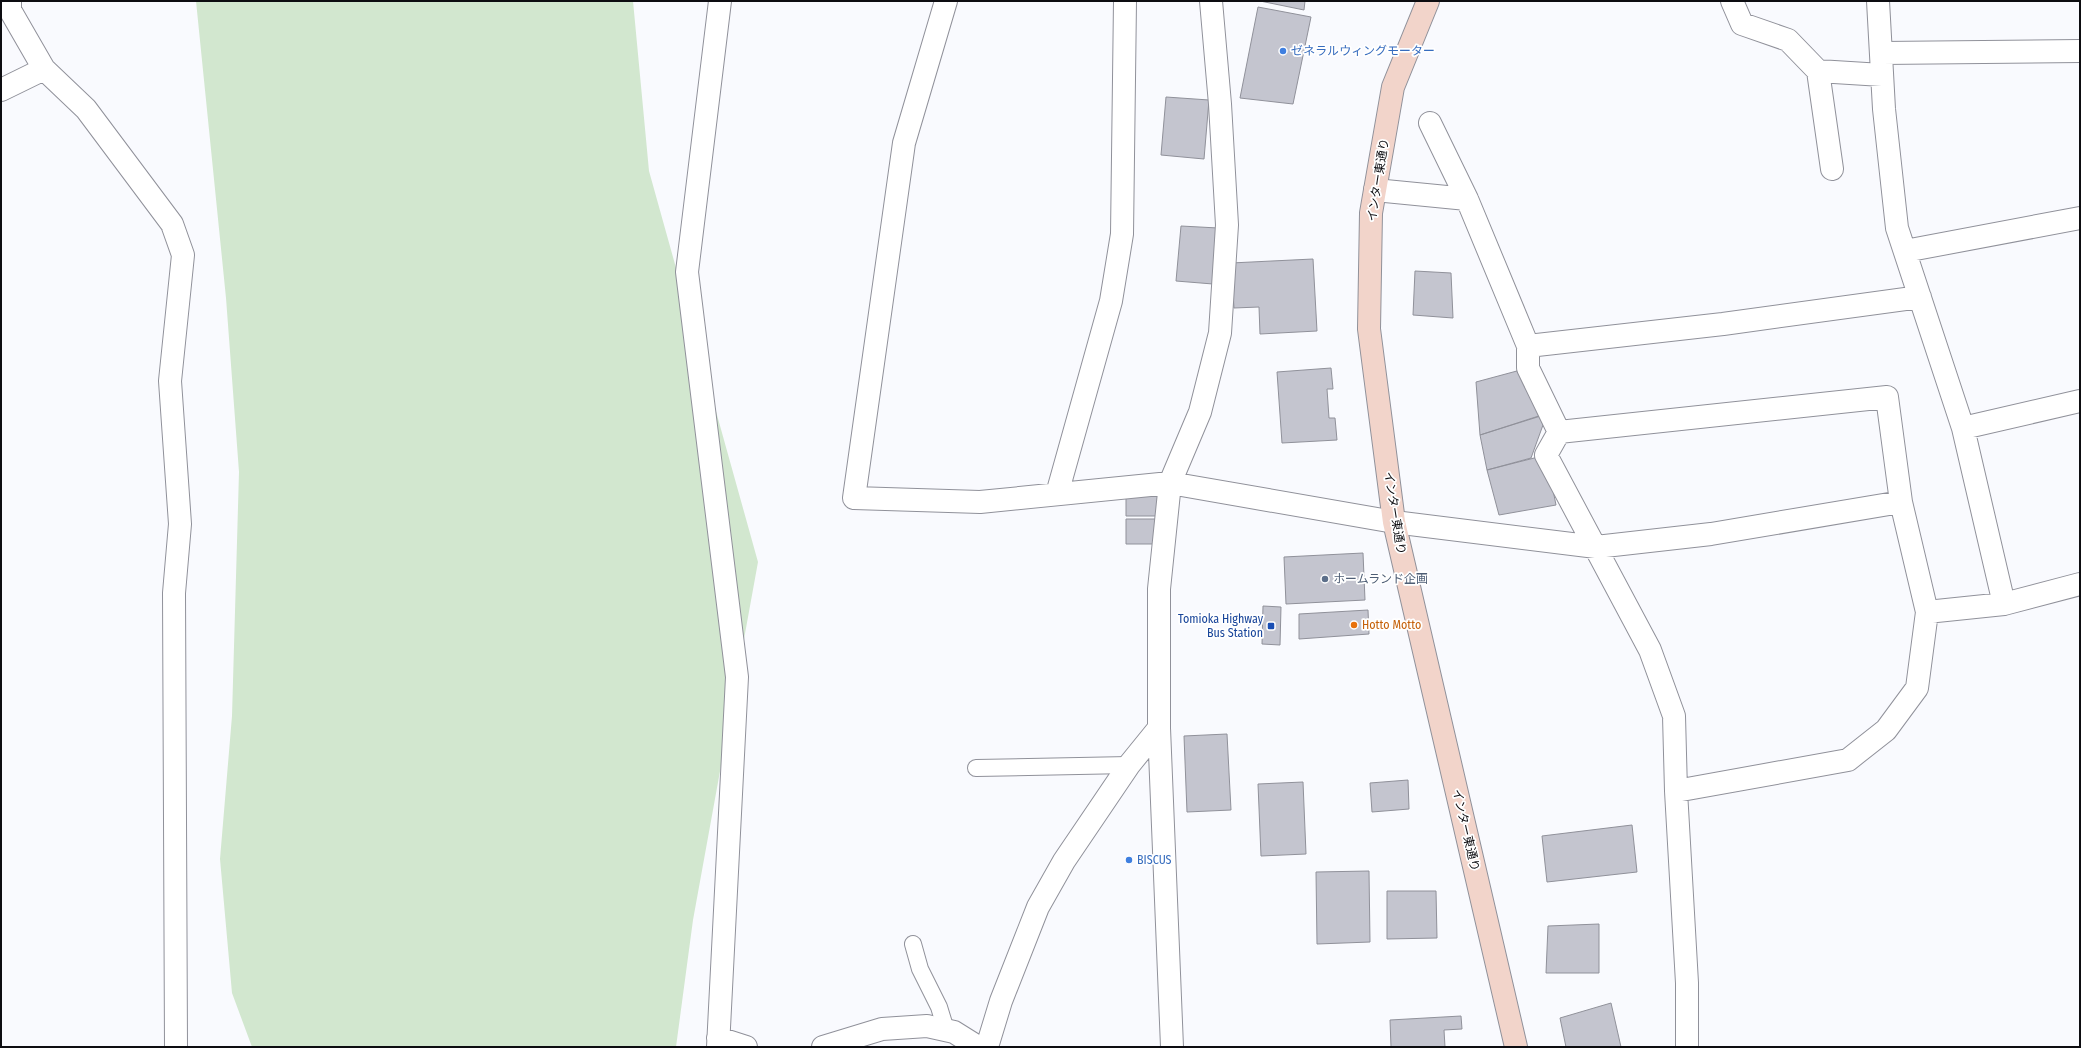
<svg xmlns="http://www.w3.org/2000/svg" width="2081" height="1048" font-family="'Fira Sans Condensed','Noto Sans JP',sans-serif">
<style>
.green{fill:#d2e7cf}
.building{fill:#c4c5cf;stroke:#90919a}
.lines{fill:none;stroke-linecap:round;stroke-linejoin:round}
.lane-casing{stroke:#90919a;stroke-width:18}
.street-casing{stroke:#90919a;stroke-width:24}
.secondary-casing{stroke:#90919a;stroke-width:24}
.lane{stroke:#fff;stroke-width:16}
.street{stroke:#fff;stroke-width:22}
.secondary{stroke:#f2d4ca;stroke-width:22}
.shop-dot{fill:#3f7fe0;stroke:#fff;stroke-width:1.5}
.service-dot{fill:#5c6f8a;stroke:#fff;stroke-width:1.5}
.food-dot{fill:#e8710a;stroke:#fff;stroke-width:1.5}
.transit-dot{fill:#1a4fb4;stroke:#fff;stroke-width:1.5}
.labels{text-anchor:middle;stroke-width:3.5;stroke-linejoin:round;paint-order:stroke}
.shop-label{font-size:12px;fill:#366cbe;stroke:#fff;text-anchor:start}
.street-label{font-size:12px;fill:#0d0d11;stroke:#fff}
.service-label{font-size:12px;fill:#4e5e75;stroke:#fff;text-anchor:start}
.transit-label{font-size:12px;fill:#164399;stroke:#fff;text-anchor:end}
.food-label{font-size:12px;fill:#c56008;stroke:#fff;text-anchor:start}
</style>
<rect width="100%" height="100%" fill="#f9fafe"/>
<path class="green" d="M196,1h437l16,170 109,391 -65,358 -17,127h-424l-20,-54 -12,-134 12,-143 7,-244 -13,-174z"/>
<path class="building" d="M1260,1h45l-1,9z
M1258,7l53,10 -18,87 -53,-6z
M1166,97l43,3 -5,59 -43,-4z
M1181,226l37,2 -5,56 -37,-3z
M1313,259l4,72 -57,3 -1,-27 -25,1 -3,-45z
M1415,271l36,2 2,45 -40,-3z
M1331,368l2,21h-6l2,29h6l2,22 -55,3 -5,-71z
M1528,368l20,45 -68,22 -4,-53z
M1547,414l-16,44 -44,12 -7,-35z
M1546,455l10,50 -57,10 -12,-45z
M1126,490h32v26h-32z
M1126,519h32v25h-32z
M1363,553l2,47 -79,4 -2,-47z
M1263,606l18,1 -1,38 -18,-1z
M1368,610l1,24 -70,5v-25z
M1227,734l4,76 -44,2 -3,-76z
M1408,780l1,29 -37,3 -2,-29z
M1303,782l3,72 -45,2 -3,-72z
M1632,825l5,47 -90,10 -5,-46z
M1369,871l1,71 -53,2 -1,-72z
M1387,891h49l1,47 -50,1z
M1599,924v49h-53l2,-47z
M1611,1003l10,44h-55l-6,-29z
M1461,1016l1,13 -18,1 1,17h-54l-1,-27z"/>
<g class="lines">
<g class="lane-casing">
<path id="lane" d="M976,768l153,-3
M913,944l7,25 19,38 7,23"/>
</g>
<g class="street-casing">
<path id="street" d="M10,1v9l34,59 42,40 86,115 11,31 -13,126 10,143 -6,69 2,454
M946,1l-42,142 -50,355 126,4 190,-19 224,39 202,25 115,-13 190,-32
M1732,1l10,23 46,16 30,31 14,98
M1878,1l6,108 13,119 66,200 41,176
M1882,53l198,-2
M1818,71l64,4
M1,90l43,-21
M1430,123l37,76 61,147v22l31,64 -13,23 104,195 24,66 2,75 11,192v64
M1375,190l92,9
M1905,251l175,-33
M1528,346l195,-22 197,-27
M1963,428l117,-27
M1559,432l328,-35 14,105 26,110 77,-8 76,-20
M1057,494l54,-193 11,-67 3,-233
M1676,791l172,-31 38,-30 31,-42 10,-76
M718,1038l28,9
M718,1047l19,-370 -50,-405 33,-271
M823,1047l59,-18 45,-3 27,6 24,15
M987,1047l14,-46 37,-94 26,-46 65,-96 30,-37
M1172,1047l-13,-319v-139l11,-106 30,-71 20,-79 7,-108 -7,-121 -9,-103"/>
</g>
<g class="secondary-casing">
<path id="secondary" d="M1428,1l-35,86 -22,126 -2,116 25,193 122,525"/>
</g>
<use href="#lane" class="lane"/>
<use href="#street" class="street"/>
<use href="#secondary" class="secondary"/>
</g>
<g class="shop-dot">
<circle cx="1283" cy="51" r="4"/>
<circle cx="1129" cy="860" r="4"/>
</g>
<circle class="service-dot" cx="1325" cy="579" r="4"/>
<circle class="food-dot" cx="1354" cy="625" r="4"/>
<rect class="transit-dot" x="1267" y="622" width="8" height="8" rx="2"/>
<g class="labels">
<g class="shop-label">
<text x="1291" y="55">ゼネラルウィングモーター</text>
<text x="1137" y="864">BISCUS</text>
</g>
<g class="street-label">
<text transform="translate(1378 180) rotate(-81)" y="4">インター東通り</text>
<text transform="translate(1395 513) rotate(81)" y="4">インター東通り</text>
<text transform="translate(1466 830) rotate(77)" y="4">インター東通り</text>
</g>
<g class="service-label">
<text x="1333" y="583">ホームランド企画</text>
</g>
<g class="transit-label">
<text x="1263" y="623">Tomioka Highway<tspan x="1263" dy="14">Bus Station</tspan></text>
</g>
<g class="food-label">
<text x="1362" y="629">Hotto Motto</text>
</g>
</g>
<rect width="2081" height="1048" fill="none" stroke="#0d0d11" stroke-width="4"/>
</svg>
